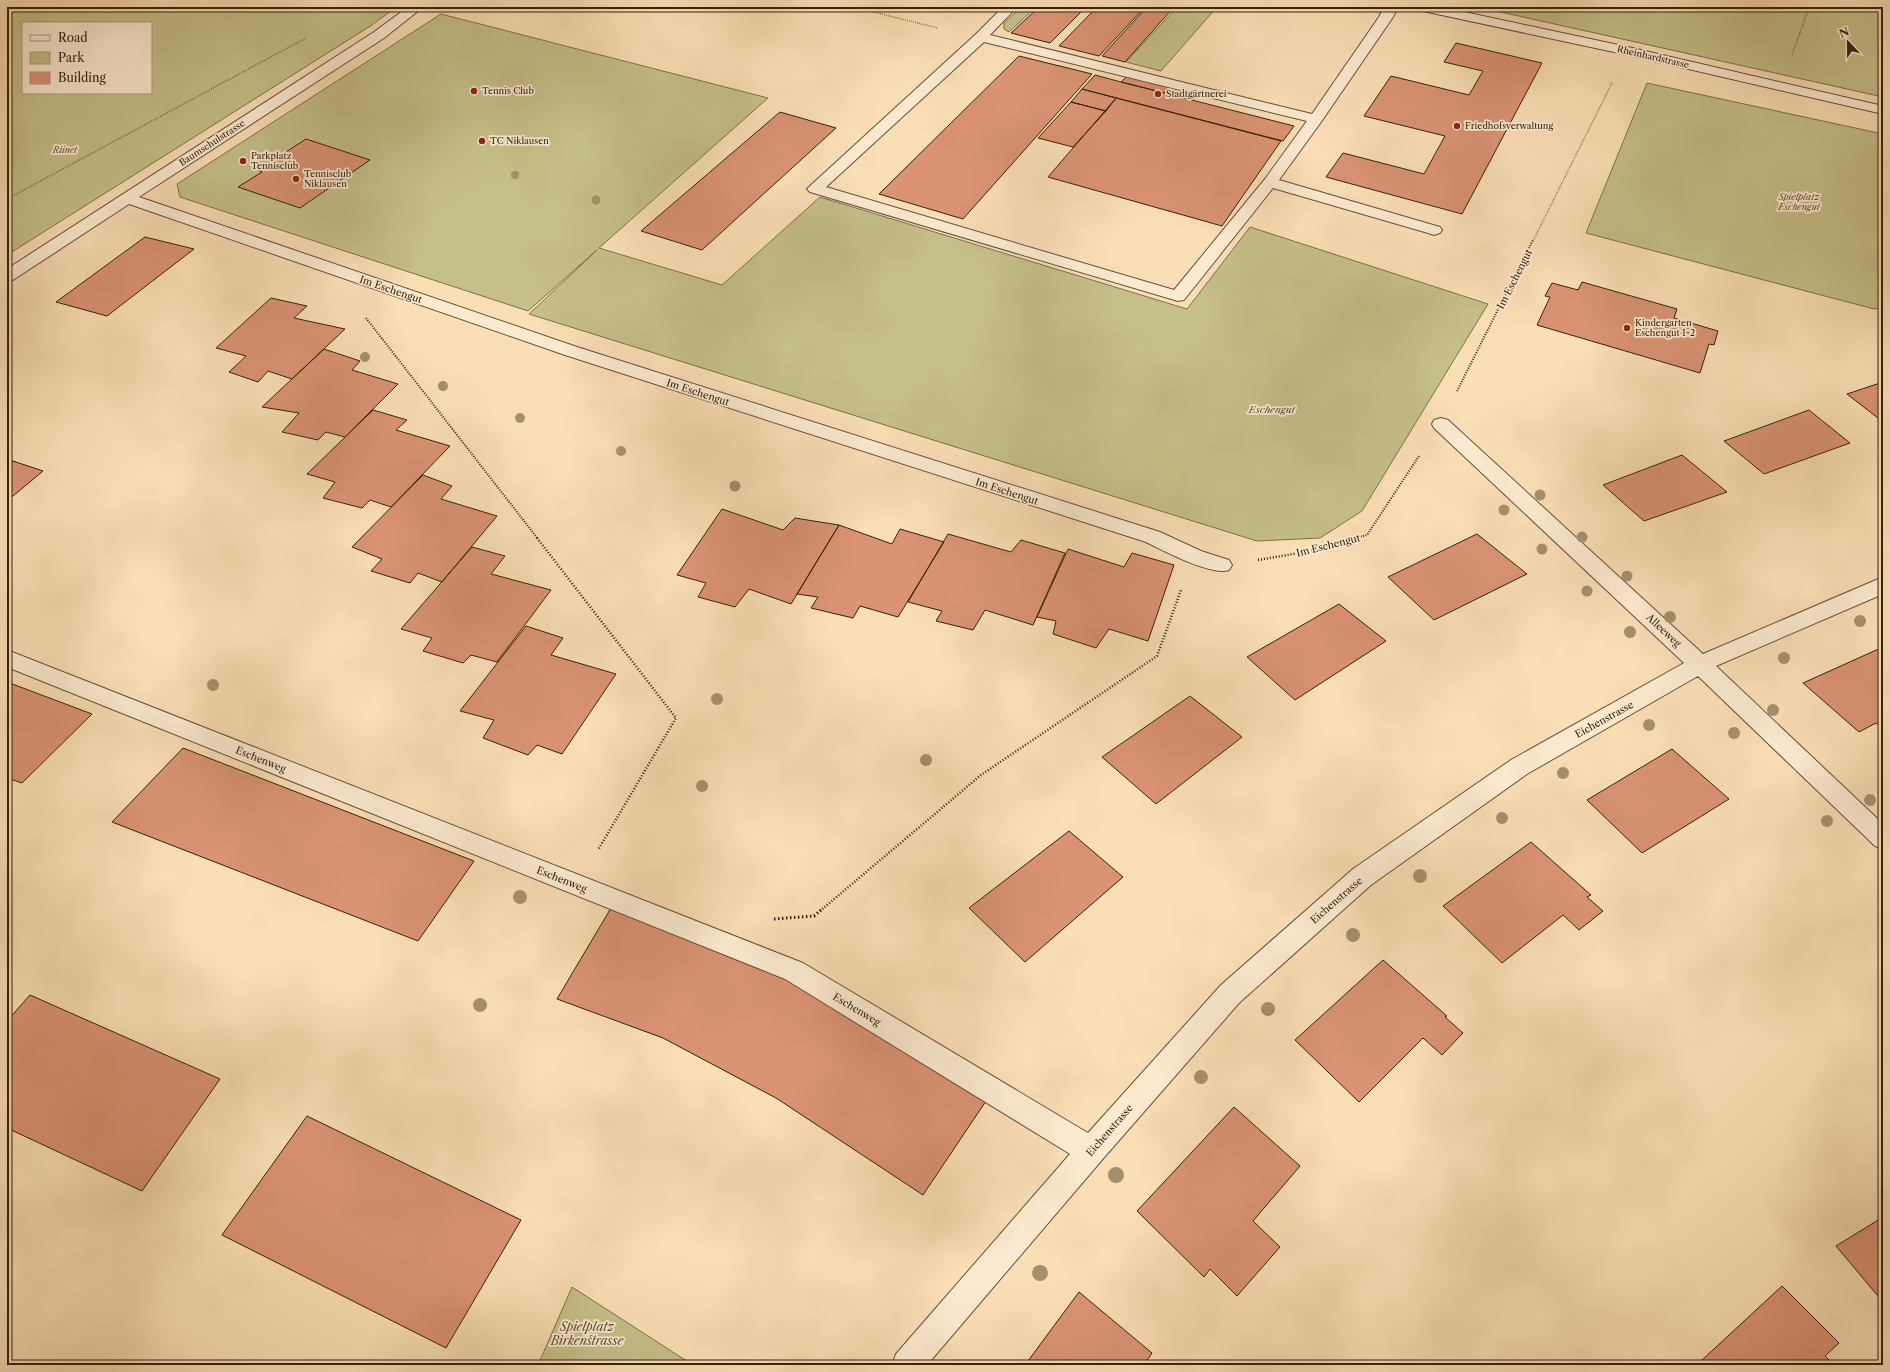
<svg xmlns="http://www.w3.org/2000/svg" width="1890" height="1372" font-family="'Libre Caslon Text',serif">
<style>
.green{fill:#c5bf89;stroke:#7d704c;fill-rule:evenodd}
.building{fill:#da9373;stroke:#35210e}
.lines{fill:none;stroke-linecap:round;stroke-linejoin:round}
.minor-casing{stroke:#665038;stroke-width:2}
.path-far3{stroke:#35210e;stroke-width:1.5;stroke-dasharray:0.5 1.5;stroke-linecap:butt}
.path-far2{stroke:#35210e;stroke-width:2;stroke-dasharray:1 1.5;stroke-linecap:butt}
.path-far1{stroke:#35210e;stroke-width:2.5;stroke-dasharray:1 2;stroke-linecap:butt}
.path{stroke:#35210e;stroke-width:3;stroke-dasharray:1.5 2.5;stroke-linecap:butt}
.minor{fill:#fcead0;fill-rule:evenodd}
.tree{fill:#a5906e}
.poi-dot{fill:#8f2418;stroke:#fcead0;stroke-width:1.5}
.labels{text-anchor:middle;stroke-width:3.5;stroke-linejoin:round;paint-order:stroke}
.far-street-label{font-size:9px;fill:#35210e;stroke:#fcead0}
.far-poi-label{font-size:9px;fill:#35210e;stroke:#fcead0;text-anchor:start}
.far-park-label{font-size:9px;font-style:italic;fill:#605033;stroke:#fcead0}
.street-label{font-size:10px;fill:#35210e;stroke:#fcead0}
.park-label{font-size:10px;font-style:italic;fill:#605033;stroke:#fcead0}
.near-park-label{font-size:12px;font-style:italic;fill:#605033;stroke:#fcead0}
</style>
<rect width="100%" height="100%" fill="#fadeb6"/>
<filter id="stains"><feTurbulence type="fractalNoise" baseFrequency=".005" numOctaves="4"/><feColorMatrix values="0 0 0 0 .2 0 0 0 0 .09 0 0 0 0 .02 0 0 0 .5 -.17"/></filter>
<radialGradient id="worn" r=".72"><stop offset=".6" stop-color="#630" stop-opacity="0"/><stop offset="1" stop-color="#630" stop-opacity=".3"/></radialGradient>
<path class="green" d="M27,7h369l-24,18 -365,230v-242zM23,23h128v70h-128z
M1022,7h14l-27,25 -5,-3v-6z
M1177,7h40l-56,64 -35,-9z
M1478,7h405v90z
M441,14l327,84 -169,150 123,37 98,-88 367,112 63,-82 238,77 -126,207 -42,27 -63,3 -728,-227 68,-64 -69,61 -348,-114 -3,-13z
M1647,83l236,51v174l-9,1 -288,-76z
M572,1287l121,78h-155z"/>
<path class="building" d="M1039,7h47l-36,36 -39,-10z
M1097,7h48l-46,49 -40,-10z
M1147,7h27l-49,55 -23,-6z
M1456,43l86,20 -80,151 -136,-37 17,-24 81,21 21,-38 -81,-20 27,-40 78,19 14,-24 -39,-9z
M1019,56l73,18 -129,145 -84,-25z
M1095,75l26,7 173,44 -11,15 -201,-52z
M1127,76l71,18 -5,6 -72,-18z
M1082,89l34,9 -10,13 -35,-9z
M1116,98l165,43 -59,85 -174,-49z
M1071,102l35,9 -33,36 -35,-9z
M780,112l56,16 -134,122 -61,-19z
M306,139l64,21 -70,48 -62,-21 24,-15 -4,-2z
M145,237l49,12 -87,67 -51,-14z
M1582,282l95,27 -3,9 44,13 -4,14 -5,-1 -9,29 -163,-48 13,-28 -5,-1 7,-13 26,7z
M271,298l36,8 -13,12 51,11 -53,50 -24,-8 -10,11 -29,-10 17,-16 -30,-8z
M324,349l36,12 -8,9 46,14 -53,53 -19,-5 -8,8 -36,-8 17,-19 -37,-6z
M1883,382v40l-36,-28z
M373,410l34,10 -11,10 54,16 -59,61 -21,-7 -8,8 -39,-10 12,-16 -28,-8z
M1809,410l41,33 -86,31 -40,-33z
M1682,455l45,37 -83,29 -41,-36z
M7,459l36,12 -36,30z
M423,475l29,11 -11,13 56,17 -55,66 -24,-9 -8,10 -39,-12 11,-12 -30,-12z
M722,509l61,21 12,-12 44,7 -48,79 -42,-15 -14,18 -37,-10 8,-14 -29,-8z
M839,525l53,19 8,-15 44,13 -46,75 -38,-11 -7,12 -42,-10 7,-11 -21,-3z
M948,534l63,18 10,-12 44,13 -32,72 -48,-15 -12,20 -37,-9 6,-10 -34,-9z
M1477,534l50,40 -93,46 -46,-43z
M472,547l33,9 -14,18 60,16 -54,72 -26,-7 -8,8 -40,-12 9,-13 -31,-9z
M1068,549l56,18 8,-14 42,12 -26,76 -39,-12 -13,19 -43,-14 3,-13 -19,-4z
M1339,604l47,37 -91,59 -48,-43z
M526,626l37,12 -12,17 65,19 -54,80 -25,-9 -9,10 -45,-17 11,-18 -34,-9z
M1883,647v82l-7,-6 -17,9 -56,-49z
M7,682l85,32 -70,69 -15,-5z
M1190,696l52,41 -86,67 -54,-47z
M183,748l291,113 -56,80 -306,-119z
M1672,749l57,50 -87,54 -55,-53z
M1069,831l54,46 -98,85 -56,-54z
M1531,842l60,53 -4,2 16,14 -24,19 -16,-15 -61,48 -59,-57z
M611,908l176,72 199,121 -63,94 -147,-97 -113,-60 -106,-39z
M1383,960l64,56 -2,1 18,16 -21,22 -19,-17 -64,64 -64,-62z
M30,995l190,84 -78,112 -135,-63v-107z
M1234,1107l66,59 -47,55 27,26 -43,49 -27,-27 -6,8 -67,-66z
M307,1116l214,104 -75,128 -224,-113z
M1883,1217v85l-47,-56z
M1782,1286l57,57 -14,13 9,9h-130l-3,-4z
M1079,1292l73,61 -8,12h-119z"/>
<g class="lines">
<g class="minor-casing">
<path id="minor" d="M408,7h15l-39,31 -245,159 438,150 583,185 41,19 28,9 3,5 -3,5c-18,6 -65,-19 -83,-28l-581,-187 -436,-151 -116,76 -6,1v-12l367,-237z
M1003,7h14l-27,28 322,79 67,-97 5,-10h14l-5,10 -72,105 -42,58 161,47 2,3 -2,3 -6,2 -6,-2 -155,-45 -89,112 -6,1 -368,-109 -3,-3 3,-3 166,-152zM984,42l323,79 -42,58 -91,111 -348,-103z
M1416,7h25l187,40 255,59v8l-255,-59 -205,-44 -5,-1z
M1441,418l7,2 255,234 180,-77v17l-167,72 167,158v25l-8,-3 -177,-170 -171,98 -156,111 -132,118 -138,158 -174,204h-35l4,-11 174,-200 -285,-175 -778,-312v-17l796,313 285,170 133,-148 132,-116 158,-109 173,-97 -250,-235 -2,-4 2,-4z"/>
</g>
<path class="path-far3" d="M853,7l85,21
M1792,55l17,-48
M7,199l299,-161
M1533,241l79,-158"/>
<path class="path-far2" d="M366,318l172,221
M1457,391l76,-151
M1351,539l16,-4 52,-79"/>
<path class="path-far1" d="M537,538l139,180 -78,132
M1258,560l52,-9 45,-13
M820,911l161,-136 176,-119 24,-66"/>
<path class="path" d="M774,919l40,-3 7,-6"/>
<use href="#minor" class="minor"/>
</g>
<g class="tree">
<circle cx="515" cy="175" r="4"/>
<circle cx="596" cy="200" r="4.5"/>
<circle cx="365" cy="357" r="5"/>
<circle cx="443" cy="386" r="5"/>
<circle cx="520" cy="418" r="5"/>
<circle cx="621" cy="451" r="5"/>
<circle cx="735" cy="486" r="5.5"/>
<circle cx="1540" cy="495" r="5.5"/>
<circle cx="1504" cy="510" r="5.5"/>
<circle cx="1582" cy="537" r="5.5"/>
<circle cx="1542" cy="549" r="5.5"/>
<circle cx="1627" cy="576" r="5.5"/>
<circle cx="1587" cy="591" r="5.5"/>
<circle cx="1670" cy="617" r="6"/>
<circle cx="1860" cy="621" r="6"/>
<circle cx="1630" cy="632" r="6"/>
<circle cx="1784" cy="658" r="6"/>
<circle cx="213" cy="685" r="6"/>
<circle cx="717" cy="699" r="6"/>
<circle cx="1773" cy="710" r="6"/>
<circle cx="1649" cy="725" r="6"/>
<circle cx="1734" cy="733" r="6"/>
<circle cx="926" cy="760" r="6"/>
<circle cx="1563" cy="773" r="6"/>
<circle cx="702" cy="786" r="6"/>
<circle cx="1870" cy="800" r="6"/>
<circle cx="1502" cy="818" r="6"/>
<circle cx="1827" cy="821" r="6"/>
<circle cx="1420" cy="876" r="7"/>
<circle cx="520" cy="897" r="7"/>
<circle cx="1353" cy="935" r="7"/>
<circle cx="480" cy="1005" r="7"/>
<circle cx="1268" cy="1009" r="7"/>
<circle cx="1201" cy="1077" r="7"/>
<circle cx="1116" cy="1175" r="8"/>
<circle cx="1040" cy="1273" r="8"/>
</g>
<g class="poi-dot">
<circle cx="474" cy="91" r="4"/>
<circle cx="1158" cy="94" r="4"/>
<circle cx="1457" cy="126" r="4"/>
<circle cx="482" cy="141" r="4"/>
<circle cx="243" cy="161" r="4"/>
<circle cx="296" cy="179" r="4"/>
<circle cx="1627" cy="328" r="4"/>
</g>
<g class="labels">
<g class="far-street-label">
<text transform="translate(1653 57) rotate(13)" y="3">Rheinhardstrasse</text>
<text transform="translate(212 143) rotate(-33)" y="3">Baumschulstrasse</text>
</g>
<g class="far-poi-label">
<text x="482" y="94">Tennis Club</text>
<text x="1166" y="97">Stadtgärtnerei</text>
<text x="1465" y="129">Friedhofsverwaltung</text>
<text x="490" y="144">TC Niklausen</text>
<text x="251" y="159">Parkplatz<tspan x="251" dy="10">Tennisclub</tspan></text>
<text x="304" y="177">Tennisclub<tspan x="304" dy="10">Niklausen</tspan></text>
<text x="1635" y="326">Kindergarten<tspan x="1635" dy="10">Eschengut 1+2</tspan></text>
</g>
<g class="far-park-label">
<text x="65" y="153">Riinet</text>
<text x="1799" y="200">Spielplatz<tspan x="1799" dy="10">Eschengut</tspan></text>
</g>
<g class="street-label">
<text transform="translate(1514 279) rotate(-63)" y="4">Im Eschengut</text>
<text transform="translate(391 289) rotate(19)" y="4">Im Eschengut</text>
<text transform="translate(698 392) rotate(18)" y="4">Im Eschengut</text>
<text transform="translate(1007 491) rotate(18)" y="4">Im Eschengut</text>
<text transform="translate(1328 545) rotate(-14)" y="4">Im Eschengut</text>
<text transform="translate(1664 630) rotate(43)" y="4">Alleeweg</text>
<text transform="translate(1604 719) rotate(-29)" y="4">Eichenstrasse</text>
<text transform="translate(261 759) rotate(22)" y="4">Eschenweg</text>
<text transform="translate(562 879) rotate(22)" y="4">Eschenweg</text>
<text transform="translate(1336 900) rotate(-41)" y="4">Eichenstrasse</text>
<text transform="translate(857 1009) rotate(31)" y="4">Eschenweg</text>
<text transform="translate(1109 1130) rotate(-49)" y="4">Eichenstrasse</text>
</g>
<g class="park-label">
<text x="1272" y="413">Eschengut</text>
</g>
<g class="near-park-label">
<text x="587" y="1331">Spielplatz<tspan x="587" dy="14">Birkenstrasse</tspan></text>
</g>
</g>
<rect width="1890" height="1372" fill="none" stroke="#fadeb6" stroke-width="24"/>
<rect x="8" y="8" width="1874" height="1356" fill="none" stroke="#35210e" stroke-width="2"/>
<rect x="12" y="12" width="1866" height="1348" fill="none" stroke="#35210e"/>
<rect x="22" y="22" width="130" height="72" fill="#fcead0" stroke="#ac9a82"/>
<rect x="30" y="35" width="20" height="6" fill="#fcead0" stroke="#ac9a82"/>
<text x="58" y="42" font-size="12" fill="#35210e">Road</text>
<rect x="30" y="52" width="20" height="12" fill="#c5bf89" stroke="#ac9a82"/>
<text x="58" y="62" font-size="12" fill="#35210e">Park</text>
<rect x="30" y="72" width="20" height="12" fill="#da9373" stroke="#ac9a82"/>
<text x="58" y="82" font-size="12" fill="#35210e">Building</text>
<g transform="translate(1848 42) rotate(338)" stroke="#fcead0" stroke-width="3" paint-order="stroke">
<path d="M0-3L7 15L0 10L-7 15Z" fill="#35210e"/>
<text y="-6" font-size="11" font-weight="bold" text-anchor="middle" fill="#35210e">N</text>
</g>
<rect width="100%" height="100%" filter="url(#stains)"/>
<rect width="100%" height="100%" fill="url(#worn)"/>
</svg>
